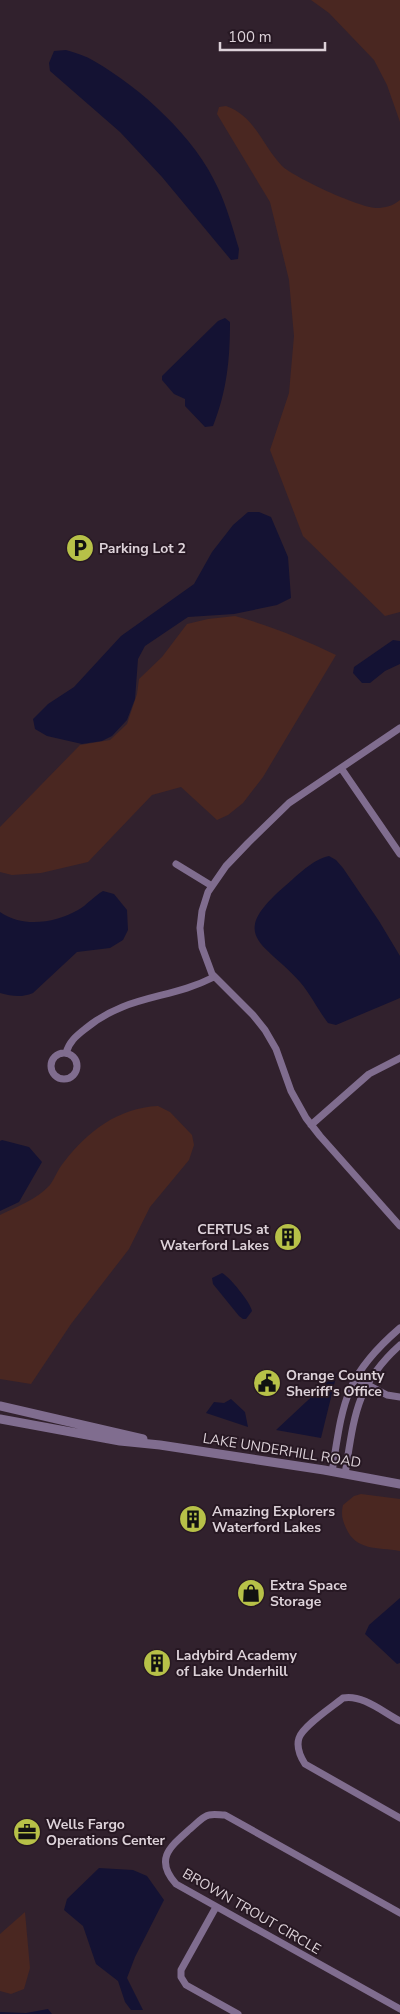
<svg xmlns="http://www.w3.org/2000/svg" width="400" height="2014" font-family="'Nunito Sans',sans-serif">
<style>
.green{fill:#4a2721}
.water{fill:#141233}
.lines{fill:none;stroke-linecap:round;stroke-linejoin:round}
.minor{stroke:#806d8f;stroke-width:7}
.tertiary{stroke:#806d8f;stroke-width:9}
.labels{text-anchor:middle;stroke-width:4;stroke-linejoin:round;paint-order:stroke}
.poi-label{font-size:14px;font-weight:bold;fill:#ddd2d9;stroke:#271823;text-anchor:start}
.street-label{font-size:14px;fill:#ddd2d9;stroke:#271823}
</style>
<rect width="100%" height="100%" fill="#31212d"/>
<path class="green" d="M311,0h89v122l-13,-37 -13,-25 -45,-47z
M226,106c29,10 36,39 56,60 13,12 76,41 94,42 9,0 17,-2 24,-8v412l-15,4 -82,-80 -33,-86 19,-57 5,-57 -5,-56 -19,-78 -53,-88 2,-7z
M235,616c36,10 68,23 101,39l-73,122 -20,26 -15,12 -11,5 -36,-33 -29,8 -64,67 -47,11 -29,2 -12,-3v-45l80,-82 30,-5 17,-16 10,-30 2,-15 23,-22 25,-33 21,-5z
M158,1106l12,6 22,23 2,10 -5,15 -39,47 -21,42 -58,75 -40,60 -31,-5v-164c18,-9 36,-15 50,-30 5,-7 8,-16 14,-23 24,-31 54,-54 94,-56z
M361,1494l39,5v52c-23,-4 -44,0 -54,-23 -4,-9 -5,-14 -3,-23l11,-9z
M25,1912l5,56 -6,21 -13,5 -11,-3v-57z"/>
<path class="water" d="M66,50c10,3 20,6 28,11 47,27 102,77 124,127 9,19 15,41 21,61l-1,10 -7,1 -69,-83 -42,-45 -70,-61 -1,-8 5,-12z
M225,318l5,4c0,37 -3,69 -17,104l-8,1 -20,-21v-7l-11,-5 -12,-14v-4l56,-55z
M248,512h11l12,5 17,40 3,41 -14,7 -43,9 -46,3 -43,29 -7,13 -3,40 -8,21 -15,16 -10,5 -20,3 -35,-8 -12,-7 -2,-10 15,-15 26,-17 47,-51 73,-52 18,-32 21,-27z
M393,640l7,1v23l-15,7 -15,12h-8l-9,-10 1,-6z
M329,856l7,4 7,8 36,53 21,35v42l-64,27 -8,-2c-10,-13 -17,-28 -28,-41 -35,-40 -74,-45 -15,-96 13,-11 28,-27 44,-30z
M103,891l11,3 13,16 1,20 -5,10 -13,8 -33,4 -44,41c-12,5 -21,3 -33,0v-81c23,16 55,11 78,-2 9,-5 16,-14 25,-19z
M2,1140l27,7 13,15 -23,40 -19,9v-70z
M222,1273c7,3 29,30 30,38l-6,8h-3l-4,-3 -26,-32 -1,-6z
M337,1373l-16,65 -45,-8z
M231,1399l14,13 3,15 -42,-14 8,-11 10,1z
M400,1598v65l-3,1 -32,-30 4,-9z
M99,1868l34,2 14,6 17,24 -29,57 -8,21 16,32h-12l-6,-8 -7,-21 -22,-17 -13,-38 -19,-16 3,-11z
M48,2009l4,5h-52v-2l26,1z"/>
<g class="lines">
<path class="minor" d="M400,728l-111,75 -41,40 -22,23 -18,26 -6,19 -2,17 2,19 10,27 41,41 12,15 11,19 15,42 15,27 14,18 80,90
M341,768l59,86
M176,864l36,22
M51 1066a13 13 0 1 1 26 0a13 13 0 1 1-26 0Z
M66,1053c3,-11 10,-17 19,-24 42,-35 84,-29 129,-52
M311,1125l58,-51 31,-16
M355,1378l32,17 13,2
M332,1472c11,-70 12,-96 68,-144
M345,1474c9,-55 10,-89 55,-129
M400,1721c-17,-9 -38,-27 -57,-23 -11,9 -40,28 -44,40 -3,9 1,18 6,26l95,54
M216,1907l-35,63v7l5,8 52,29
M400,1913l-175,-98c-5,0 -11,-1 -16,0 -6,1 -14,10 -19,14 -20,18 -36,30 -14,55l224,125"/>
<path class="tertiary" d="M0,1406l143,33
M0,1419l120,22 40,4 164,25 76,14"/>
</g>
<defs>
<g id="parking-disc" transform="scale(1.4375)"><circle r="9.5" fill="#b7c148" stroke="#271823"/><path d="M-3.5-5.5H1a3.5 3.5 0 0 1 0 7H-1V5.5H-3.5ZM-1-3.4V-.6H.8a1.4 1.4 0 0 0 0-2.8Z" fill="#111"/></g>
<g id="building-disc" transform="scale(1.4375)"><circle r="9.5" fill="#b7c148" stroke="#271823"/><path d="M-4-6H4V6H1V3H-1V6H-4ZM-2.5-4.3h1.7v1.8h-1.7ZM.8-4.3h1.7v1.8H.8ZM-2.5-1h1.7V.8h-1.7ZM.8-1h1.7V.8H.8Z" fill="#111"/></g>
<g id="civic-disc" transform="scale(1.4375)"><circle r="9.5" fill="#b7c148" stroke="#271823"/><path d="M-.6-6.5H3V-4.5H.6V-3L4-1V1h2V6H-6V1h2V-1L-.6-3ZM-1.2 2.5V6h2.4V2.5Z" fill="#111"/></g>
<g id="shop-disc" transform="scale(1.4375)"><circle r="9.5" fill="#b7c148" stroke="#271823"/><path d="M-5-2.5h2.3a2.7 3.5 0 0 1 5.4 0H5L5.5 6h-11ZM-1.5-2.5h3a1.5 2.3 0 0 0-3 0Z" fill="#111"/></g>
<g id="office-disc" transform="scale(1.4375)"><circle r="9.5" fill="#b7c148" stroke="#271823"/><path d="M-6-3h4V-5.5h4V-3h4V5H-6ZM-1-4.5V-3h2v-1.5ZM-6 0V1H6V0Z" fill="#111"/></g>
</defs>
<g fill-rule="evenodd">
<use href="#parking-disc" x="80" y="548"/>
<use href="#building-disc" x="288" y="1237"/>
<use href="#civic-disc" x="267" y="1383"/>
<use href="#building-disc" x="193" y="1519"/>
<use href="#shop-disc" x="251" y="1593"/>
<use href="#building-disc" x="157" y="1663"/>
<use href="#office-disc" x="27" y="1832"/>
</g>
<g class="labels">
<g class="poi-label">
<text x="99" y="553">Parking Lot 2</text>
<text x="269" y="1234" text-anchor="end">CERTUS at<tspan x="269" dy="16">Waterford Lakes</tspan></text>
<text x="286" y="1380">Orange County<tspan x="286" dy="16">Sheriff's Office</tspan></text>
<text x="212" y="1516">Amazing Explorers<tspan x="212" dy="16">Waterford Lakes</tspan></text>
<text x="270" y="1590">Extra Space<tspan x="270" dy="16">Storage</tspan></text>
<text x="176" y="1660">Ladybird Academy<tspan x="176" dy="16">of Lake Underhill</tspan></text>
<text x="46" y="1829">Wells Fargo<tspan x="46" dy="16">Operations Center</tspan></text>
</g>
<g class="street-label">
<text transform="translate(282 1450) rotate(9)" y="5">LAKE UNDERHILL ROAD</text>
<text transform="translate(252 1911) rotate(30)" y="5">BROWN TROUT CIRCLE</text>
</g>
</g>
<path d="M220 42v8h105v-8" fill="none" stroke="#ddd2d9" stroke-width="2.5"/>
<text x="228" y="42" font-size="15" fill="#ddd2d9" stroke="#271823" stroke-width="4" paint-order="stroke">100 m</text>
</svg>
